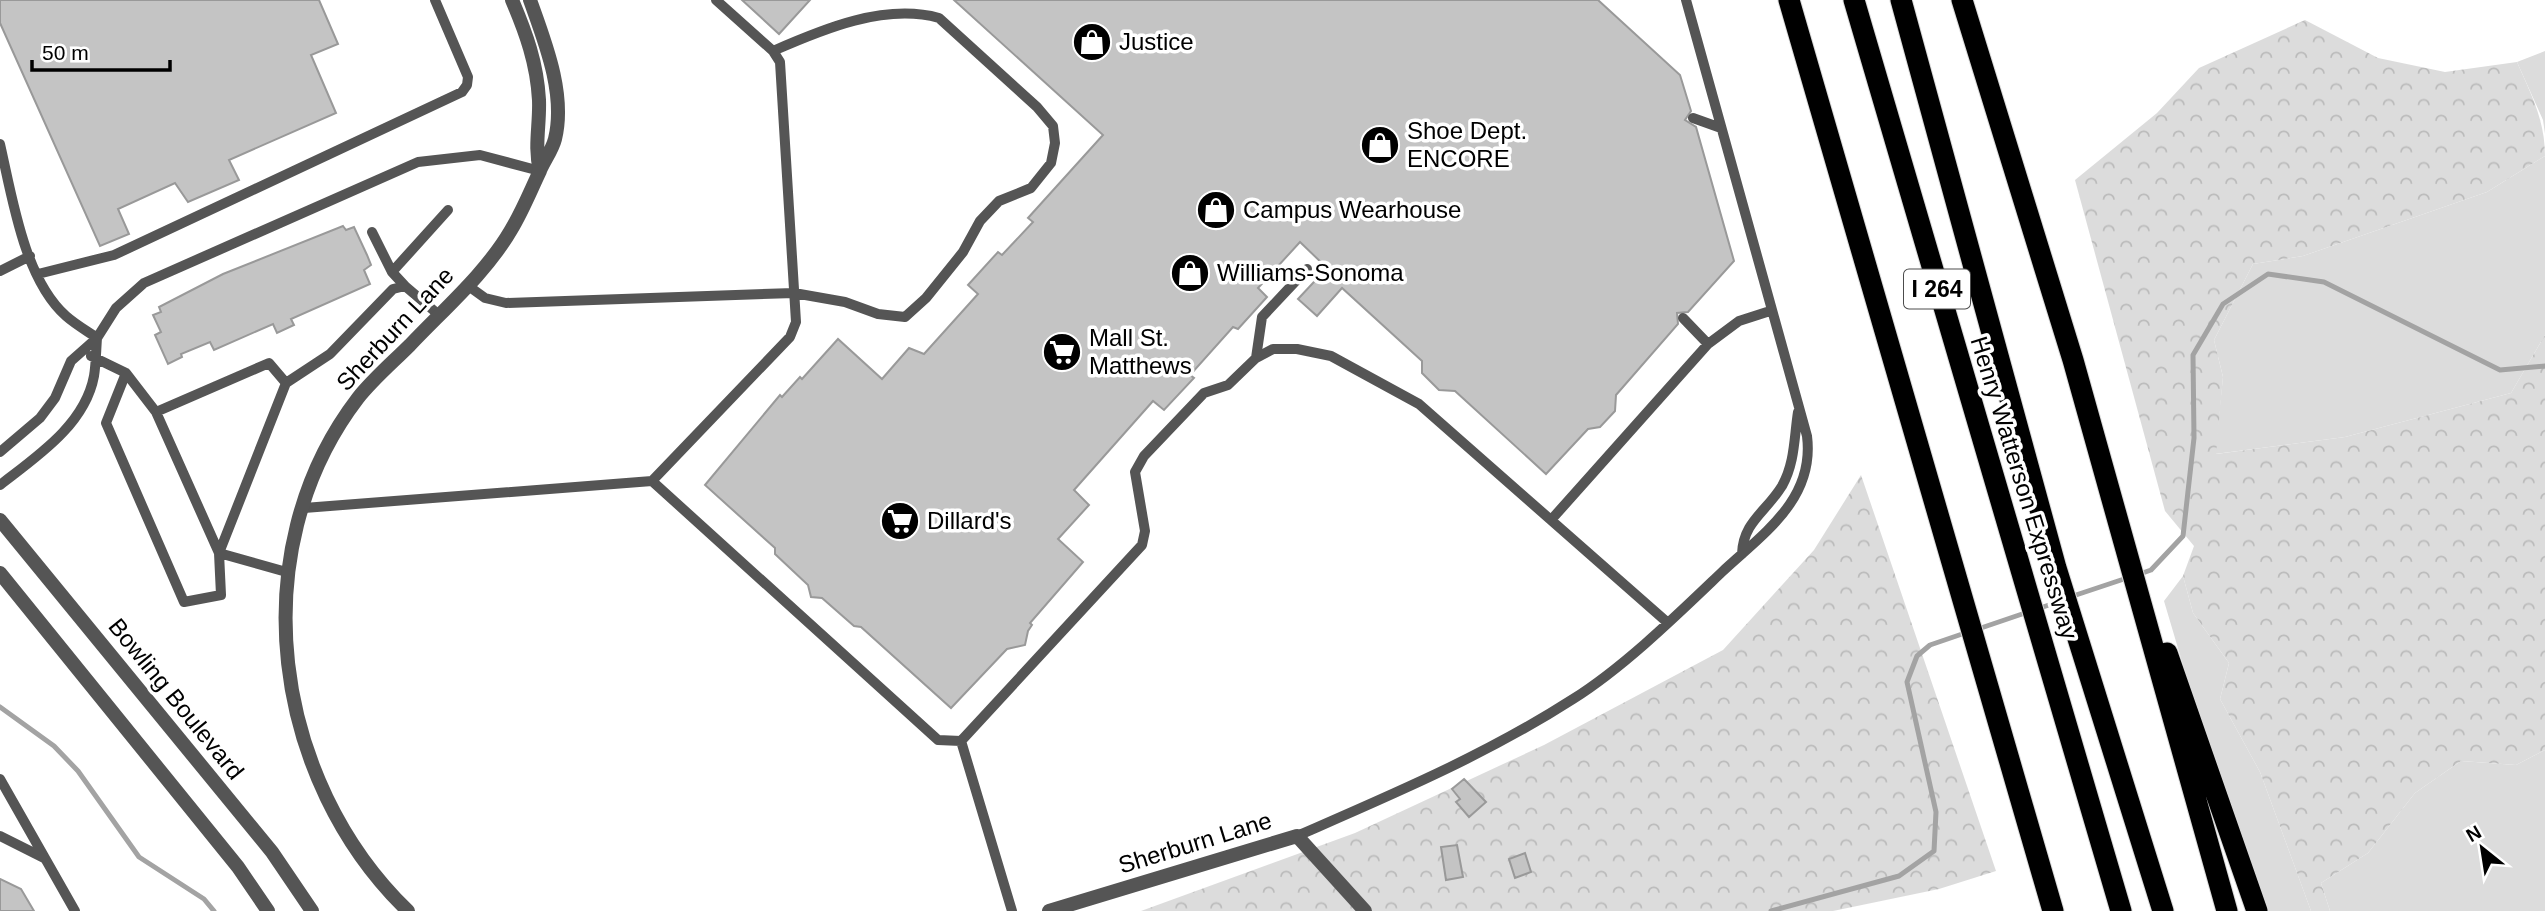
<svg xmlns="http://www.w3.org/2000/svg" width="2545" height="911" font-family="Arial,sans-serif">
<style>
.grass{fill:#dcdcdc}
.forest{fill:url(#forest-crowns)}
.lines{fill:none;stroke-linecap:round;stroke-linejoin:round}
.stream{stroke:#a3a3a3;stroke-width:5}
.building{fill:#c4c4c4;stroke:#999;stroke-width:2}
.motorway-casing{stroke:#dbdbdb;stroke-width:23}
.service{stroke:#555;stroke-width:10}
.minor{stroke:#555;stroke-width:14}
.tertiary{stroke:#555;stroke-width:14}
.motorway{stroke:#000;stroke-width:21}
.labels{text-anchor:middle;stroke-width:7;stroke-linejoin:round;paint-order:stroke}
.shield{fill:#fff;stroke:#4c4c4c;stroke-width:2}
.shield-label{font-size:23px;font-weight:bold;fill:#000}
.poi-label{font-size:24px;fill:#000;stroke:#fff;text-anchor:start}
.street-label{font-size:24px;fill:#000;stroke:#fff}
</style>
<defs>
<pattern id="forest-crowns" width="20" height="18" patternUnits="userSpaceOnUse" patternTransform="scale(1.75)"><rect width="20" height="18" fill="#dcdcdc"/><path d="M2 6a3 3 0 1 1 6 0M12 15a3 3 0 1 1 6 0" fill="none" stroke="#bbb"/></pattern>
</defs>
<rect width="100%" height="100%" fill="#fff"/>
<path class="grass" d="M2545,51v83l-2,-14 -26,-58z
M2545,156v179l-34,58 -166,44 -130,17 8,-77 -9,-37 39,-76 50,-8 184,-64z
M2183,576l10,37 36,50 -9,36 40,73 51,139h-44l-57,-155 -46,-155z
M2545,750v161h-215l-9,-28 47,-30 47,-60 46,-32 55,4z"/>
<path class="forest" d="M2305,20l73,38 67,14 72,-10c14,32 28,58 28,94l-58,36 -184,64 -50,8 -39,76 9,37 -7,77 129,-17 166,-44 34,-58v415l-29,15 -55,-4 -46,32 -47,60 -47,30 9,28h-19l-51,-139 -40,-73 9,-36 -36,-50 -10,-37 11,-30 -29,-35 -90,-331 82,-67 42,-45z
M1861,475l135,396 -57,18 -106,22h-692l214,-78 189,-88 179,-95 91,-100z"/>
<g class="lines">
<path class="stream" d="M2137,575l14,-5 32,-34 11,-98 -1,-83 30,-51 45,-30 56,8 176,88 45,-4
M2070,597l57,-19
M2037,609l24,-8
M1978,629l50,-17
M0,707l54,39 24,25 61,86 65,42 10,12
M1771,911l128,-35 35,-25 2,-39 -29,-130 10,-26 13,-11 38,-13"/>
</g>
<path class="building" d="M0,0h319l19,44 -27,11 25,58 -107,47 10,20 -51,22 -13,-19 -57,26 11,25 -29,12 -100,-223z
M742,0h68l-31,34z
M954,0h644l82,75 11,36 -6,9 11,7 38,134 -46,51 -11,1 1,11 -62,71 -1,16 -15,16 -12,2 -42,45 -91,-83 -16,-1 -17,-17v-12l-80,-73 -25,28 -19,-17 29,-31 -27,-26 -42,46 9,9 -29,32 -5,-2 -43,48 4,3 -30,32 -11,-9 -79,89 15,15 -31,34 25,23 -53,61 2,2 -4,6 -3,14 -18,4 -56,59 -90,-81 -7,-1 -32,-28 -11,-1 -3,-12 -33,-31v-6l-70,-63 75,-90 2,2 18,-20 2,2 36,-40 44,40 27,-31 15,6 54,-60 -10,-9 30,-33 4,3 31,-33 -5,-4 75,-83z
M343,226l3,4 8,-3 13,28 4,10 -7,5 6,14 -79,35 3,6 -17,8 -4,-9 -59,26 -4,-8 -29,12 1,3 -14,7 -13,-29 6,-3 -8,-17 8,-3 -2,-5 64,-33z
M1464,779l22,23 -17,15 -13,-15 4,-3 -8,-10z
M1457,845l6,32 -17,3 -5,-33z
M1525,853l6,19 -16,6 -6,-19z
M0,879l21,10 13,22h-34z"/>
<g class="lines">
<g class="motorway-casing">
<path id="motorway" d="M1789,0l264,911
M1854,0l267,911
M1901,0l155,568 107,343
M1962,0l111,360 154,551
M2167,653l90,258"/>
</g>
<path class="service" d="M1693,118l28,10
M0,144c12,52 24,135 66,172 9,8 21,15 31,22
M372,232l20,40
M0,271l30,-15
M38,274l76,-19 348,-163 5,-7 1,-8 -33,-77
M467,285l18,13 21,5 288,-10 51,9 33,12 27,3 21,-19 37,-46 17,-31 19,-20 32,-13 20,-25 4,-20 -2,-17 -16,-19 -98,-89c-54,-15 -116,11 -166,33
M405,286l-13,-14 56,-62
M1683,318l25,26
M91,356l35,17
M1256,358l6,-41 45,-48
M286,383l44,-29 63,-65 12,-3 34,29
M156,412l63,141
M0,452l40,-34 15,-20 16,-37 26,-23 19,-30 28,-25 274,-121 62,-7 60,16
M652,481l138,-144 6,-15 -16,-260 -7,-11 -57,-51
M0,485c36,-28 85,-60 94,-109 2,-12 2,-25 3,-38
M304,508l348,-27 286,259 23,1
M1551,520l157,-176 31,-23 31,-10
M219,553l67,-170 -17,-20 -113,49 -30,-39 -20,50 78,179 37,-7 -2,-42 71,20
M1742,554c1,-32 24,-42 40,-68 13,-23 12,-48 16,-74
M0,779l75,132
M0,836l44,22
M1297,836c94,-41 189,-81 276,-137 51,-32 105,-85 149,-127 42,-39 93,-73 85,-136l-121,-436
M1012,911l-51,-170 181,-196 3,-14 -10,-59 9,-16 60,-63 24,-8 28,-27 17,-9h24l34,7 88,48 249,219"/>
<path class="minor" d="M512,0c14,33 25,63 27,100 1,25 -5,46 1,71
M408,911c-135,-130 -168,-359 -50,-513 15,-19 35,-36 52,-53 34,-36 76,-72 101,-115 11,-18 19,-38 28,-57 4,-11 13,-22 16,-34 11,-45 -10,-97 -25,-139
M1049,911l248,-75 68,75"/>
<path class="tertiary" d="M0,520l272,332 40,59
M0,573l238,294 30,44"/>
<use href="#motorway" class="motorway"/>
</g>
<defs>
<g id="shop-disc" transform="scale(2.0125)"><circle r="9.5" fill="#000" stroke="#fff"/><path d="M-5-2.5h2.3a2.7 3.5 0 0 1 5.4 0H5L5.5 6h-11ZM-1.5-2.5h3a1.5 2.3 0 0 0-3 0Z" fill="#fff"/></g>
<g id="supermarket-disc" transform="scale(2.0125)"><circle r="9.5" fill="#000" stroke="#fff"/><path d="M-6-5.5h2.5l.6 2H6L4.5 2H-2.5L-4.4-4H-6ZM-1.5 3.2a1.3 1.3 0 1 0 .1 0ZM3 3.2a1.3 1.3 0 1 0 .1 0Z" fill="#fff"/></g>
</defs>
<g fill-rule="evenodd">
<use href="#shop-disc" x="1092" y="42"/>
<use href="#shop-disc" x="1380" y="145"/>
<use href="#shop-disc" x="1216" y="210"/>
<use href="#shop-disc" x="1190" y="273"/>
<use href="#supermarket-disc" x="1062" y="352"/>
<use href="#supermarket-disc" x="900" y="521"/>
</g>
<g class="labels">
<rect class="shield" x="1904" y="269.5" width="66" height="39" rx="5"/>
<g class="shield-label">
<text x="1937" y="297">I 264</text>
</g>
<g class="poi-label">
<text x="1119" y="50">Justice</text>
<text x="1407" y="139">Shoe Dept.<tspan x="1407" dy="28">ENCORE</tspan></text>
<text x="1243" y="218">Campus Wearhouse</text>
<text x="1217" y="281">Williams-Sonoma</text>
<text x="1089" y="346">Mall St.<tspan x="1089" dy="28">Matthews</tspan></text>
<text x="927" y="529">Dillard's</text>
</g>
<g class="street-label">
<text transform="translate(395 329) rotate(-47)" y="8">Sherburn Lane</text>
<text transform="translate(2024 488) rotate(73)" y="8">Henry Watterson Expressway</text>
<text transform="translate(176 699) rotate(51)" y="8">Bowling Boulevard</text>
<text transform="translate(1195 843) rotate(-17)" y="8">Sherburn Lane</text>
</g>
</g>
<g transform="translate(2482 848) rotate(330)" stroke="#ffffff" stroke-width="5" paint-order="stroke">
<path d="M0-5L12 26L0 18L-12 26Z" fill="#000000"/>
<text y="-10" font-size="19" font-weight="bold" text-anchor="middle" fill="#000000">N</text>
</g>
<path d="M32 60v10h138v-10" fill="none" stroke="#000000" stroke-width="3.5"/>
<text x="42" y="60" font-size="21" fill="#000000" stroke="#ffffff" stroke-width="5" paint-order="stroke">50 m</text>
</svg>
